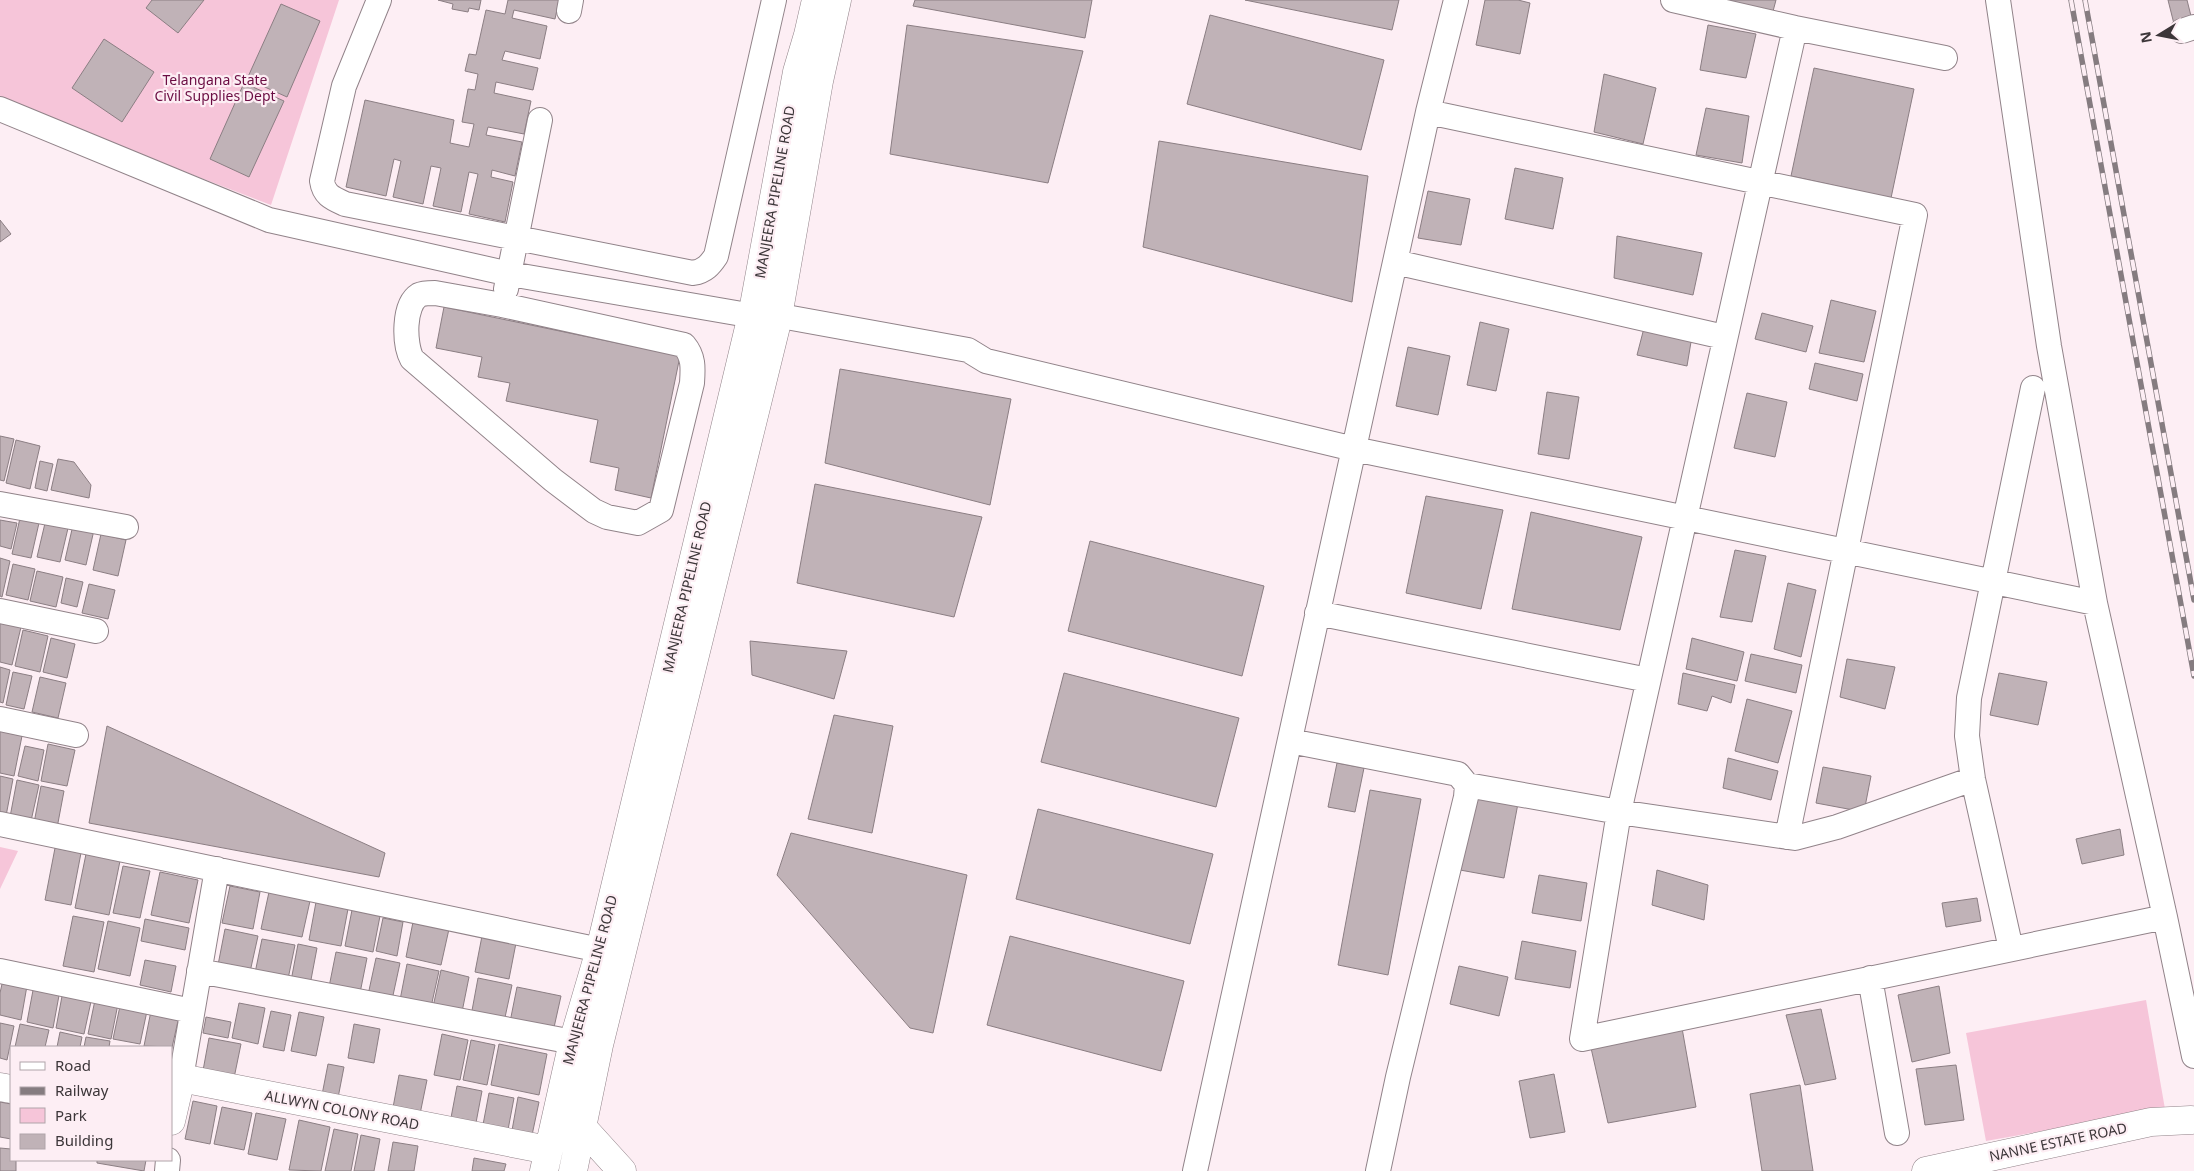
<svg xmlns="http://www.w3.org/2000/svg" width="2194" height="1171" font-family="'Noto Sans',sans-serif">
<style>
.green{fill:#f6c5d9}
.building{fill:#c0b2b7;stroke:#8b7e83}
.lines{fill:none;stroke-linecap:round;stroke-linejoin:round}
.street-casing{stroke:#918389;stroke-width:26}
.secondary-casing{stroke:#918389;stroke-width:29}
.street{stroke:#fff;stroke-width:24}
.secondary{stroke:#fff;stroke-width:28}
.rail-casing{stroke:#857c80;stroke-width:5.5}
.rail{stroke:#fdeef4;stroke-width:4;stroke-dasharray:11;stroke-linecap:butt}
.labels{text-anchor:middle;stroke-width:4.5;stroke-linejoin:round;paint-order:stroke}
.park-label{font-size:14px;fill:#6b0d43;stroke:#fdeef4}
.street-label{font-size:14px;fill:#3c3639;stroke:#fdeef4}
</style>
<rect width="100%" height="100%" fill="#fdeef4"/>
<path class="green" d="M0,0h339l-68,205 -271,-105z
M0,847l18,4 -18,38z
M2146,1000l19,109 -179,32 -20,-108z"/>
<path class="building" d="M152,0h52l-26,33 -32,-25z
M438,0h43l-2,10 -10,-2 -1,4 -16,-3 1,-5z
M508,0h51l-4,19 -41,-9 -2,8 35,8 -7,33 -35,-8 -3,9 36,8 -5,22 -37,-8 -2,11 37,8 -7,33 -36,-7 -2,8 36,7 -7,34 -23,-6 -1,7 22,5 -8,40 -36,-8 9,-40 -9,-2 -8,40 -28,-6 8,-38 -10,-2 -8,38 -30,-7 8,-36 -7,-2 -8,37 -40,-9 19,-87 89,20 -4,23 19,4 5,-23 -12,-2 6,-33 7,1 3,-16 -13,-3 4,-17 7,1 10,-45 19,4z
M915,0h177l-7,38 -172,-32z
M1245,0h154l-7,30z
M1485,0h33l12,3 -10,51 -44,-9z
M1712,0h64l-4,15z
M2168,0h19l5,20 -18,4z
M281,4l39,17 -33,76 -40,-18z
M1210,15l174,45 -23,90 -174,-46z
M907,25l176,26 -35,132 -158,-29z
M1708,25l48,9 -10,44 -46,-8z
M104,39l50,33 -32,50 -50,-34z
M1814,68l100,21 -23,109 -100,-22z
M1604,74l52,14 -13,56 -49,-12z
M244,83l40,18 -35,76 -39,-18z
M1706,108l43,8 -7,47 -46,-8z
M1159,141l209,35 -16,126 -209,-55z
M1515,168l48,10 -10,51 -48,-10z
M1428,191l42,8 -9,46 -43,-7z
M0,220l11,14 -11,8z
M1617,236l85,17 -9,42 -79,-17z
M1831,300l45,11 -12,51 -45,-9z
M444,307l236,49 -29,142 -36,-8 4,-22 -29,-6 8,-42 -92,-19 4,-18 -32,-6 4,-20 -46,-9z
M1762,313l51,13 -7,26 -51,-13z
M1480,322l29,7 -13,62 -29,-6z
M1644,328l48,8 -5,30 -50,-11z
M1408,347l42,9 -12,59 -42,-9z
M1815,363l48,11 -6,27 -48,-12z
M840,369l171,30 -21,106 -165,-42z
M1547,392l32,5 -10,62 -31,-5z
M1747,393l40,9 -12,55 -41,-9z
M0,436l14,3 -10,42 -4,-1z
M16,440l24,6 -10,43 -24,-6z
M58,459l16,3 17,23 -2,13 -38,-8z
M40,461l13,3 -6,27 -12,-3z
M815,484l167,33 -28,100 -157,-34z
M1426,496l77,14 -22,99 -75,-16z
M1531,512l111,25 -22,93 -108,-21z
M20,518l19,5 -8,35 -19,-4z
M46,519l23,5 -9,38 -23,-5z
M0,520l17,3 -6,26 -11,-3z
M73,525l21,5 -8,35 -21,-5z
M101,534l25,6 -8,36 -25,-6z
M1090,541l174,45 -22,90 -174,-45z
M1735,550l31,6 -14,66 -32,-5z
M0,558l10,3 -8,36 -2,-1z
M13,564l22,5 -7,31 -22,-5z
M37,571l26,6 -7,30 -26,-6z
M66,578l17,4 -6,25 -16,-4z
M1788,583l28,7 -15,67 -27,-8z
M89,584l26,6 -7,29 -26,-6z
M0,622l21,5 -9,38 -12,-3z
M23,630l25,6 -8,36 -25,-6z
M51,638l24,6 -8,34 -24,-6z
M1692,638l52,14 -7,29 -51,-12z
M750,641l97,10 -13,48 -82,-24z
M1751,654l51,11 -6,28 -51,-12z
M1847,659l48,8 -10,42 -45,-12z
M0,667l10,3 -7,33 -3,-1z
M13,672l19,4 -8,33 -18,-4z
M1064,673l175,45 -23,89 -175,-45z
M1683,673l52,12 -4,18 -19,-7 -5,15 -29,-7z
M1999,673l48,9 -9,43 -48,-10z
M40,677l26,6 -8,35 -26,-6z
M1747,699l45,12 -14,52 -43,-12z
M834,715l59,11 -21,107 -64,-14z
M107,726l278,127 -6,24 -290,-54z
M0,731l22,5 -8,40 -14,-3z
M48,744l27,6 -8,36 -26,-5z
M25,746l19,4 -6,31 -20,-5z
M1728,758l50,13 -7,29 -48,-12z
M1337,763l27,5 -9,44 -27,-5z
M1823,767l48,9 -7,36 -48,-9z
M0,776l13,3 -7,37 -6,-2z
M17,780l22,5 -8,36 -21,-4z
M41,786l23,5 -7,37 -23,-5z
M1370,790l51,9 -33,176 -50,-10z
M1474,792l45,6 -15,80 -44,-8z
M1038,809l175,45 -23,90 -174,-45z
M2120,829l4,26 -42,9 -6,-25z
M791,833l176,42 -34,158 -23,-5 -133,-153z
M55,848l26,5 -10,52 -26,-5z
M86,854l34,7 -11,54 -34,-7z
M123,866l27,5 -10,47 -27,-5z
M1657,870l51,15 -4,35 -52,-15z
M160,872l38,8 -9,43 -38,-8z
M1539,875l48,8 -6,38 -49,-8z
M230,886l30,6 -7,37 -31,-6z
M269,892l41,9 -8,36 -41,-8z
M1977,898l4,23 -35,6 -4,-24z
M316,902l32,7 -7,37 -32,-6z
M352,910l28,6 -7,36 -28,-6z
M73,916l31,6 -10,50 -31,-6z
M383,918l20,4 -6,34 -21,-5z
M145,919l44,9 -4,22 -44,-9z
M108,921l32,7 -10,48 -32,-7z
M413,922l36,7 -8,36 -35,-8z
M225,929l33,7 -8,36 -32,-7z
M482,936l34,7 -7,36 -34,-7z
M1010,936l174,45 -23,90 -174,-46z
M262,939l33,6 -7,34 -33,-6z
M1522,941l54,10 -6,37 -55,-9z
M298,944l19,4 -7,37 -19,-4z
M336,952l31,6 -7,35 -31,-6z
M376,958l24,5 -8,37 -24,-5z
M145,960l31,6 -5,26 -31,-7z
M407,964l32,7 -8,36 -31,-7z
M1459,966l49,11 -9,39 -49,-12z
M441,970l28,7 -7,35 -29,-5z
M4,975l24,5 -7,40 -21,-5v-22z
M478,978l34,7 -8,37 -33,-6z
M34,985l26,5 -7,38 -26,-6z
M1939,986l11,67 -38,9 -14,-67z
M517,987l44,9 -8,36 -43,-10z
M63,991l29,6 -8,37 -28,-6z
M95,1000l23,4 -7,35 -23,-5z
M239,1003l26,5 -7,36 -26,-6z
M120,1006l27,5 -7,33 -27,-5z
M152,1006l28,6 -9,40v-5l-27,-1z
M1821,1009l15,70 -31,6 -19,-70z
M271,1011l20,4 -7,36 -21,-4z
M299,1012l25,5 -8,39 -25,-5z
M206,1017l25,5 -3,16 -25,-5z
M0,1023l14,3 -7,34 -7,-2z
M20,1024l29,6 -4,17h-30z
M354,1024l26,5 -6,34 -26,-5z
M1682,1028l14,79 -88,16 -17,-75z
M60,1032l22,5 -2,10h-23z
M442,1034l26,6 -8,40 -26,-5z
M86,1037l24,4 -1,6h-25z
M209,1038l32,6 -8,39 -31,-7z
M471,1040l24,5 -8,40 -24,-5z
M499,1044l48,10 -8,41 -48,-10z
M328,1064l16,3 -7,36 -16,-3z
M1956,1065l8,55 -39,5 -9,-56z
M1554,1074l11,58 -35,6 -11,-57z
M399,1075l28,5 -8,39 -27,-6z
M1800,1085l13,86h-51l-12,-77z
M457,1086l25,5 -7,37 -25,-5z
M489,1093l25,5 -7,37 -25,-5z
M518,1097l21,5 -8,38 -20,-4z
M193,1101l24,5 -7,38 -25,-5z
M0,1102l11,2v35l-11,-2z
M222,1107l30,6 -8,37 -30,-6z
M256,1113l30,6 -9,41 -29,-6z
M299,1120l31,7 -9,44 -32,-1z
M334,1129l24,5 -7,37h-26z
M361,1135l19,4 -6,32h-20z
M393,1142l25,4 -4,25h-26z
M0,1148l11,1v11h5v11h-16z
M474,1158l32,6 -2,7h-32z
M97,1160h49l-2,11 -47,-8z"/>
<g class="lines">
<g class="street-casing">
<path id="street" d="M379,0l-35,86 -22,95c2,14 10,17 23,23l348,69c12,-2 17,-8 23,-17l58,-256
M1673,0l122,28 150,30
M1998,0l51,346 46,257 70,314 29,139
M569,11l2,-11
M1795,28l-176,784 -37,227 583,-122
M2182,31l12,-4
M0,109l269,111 241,54 232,40 11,-3 215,39 18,11 368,88 741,154
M1428,112l487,103 -128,622
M1395,262l329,75
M506,289l34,-169
M435,293l67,12 182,40c10,12 9,23 8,38l-31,127 -23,13 -31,-6 -13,-6 -41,-31 -141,-121c-8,-15 -9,-54 7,-64 4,-2 11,-2 16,-2z
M0,504l126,23
M0,611l96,20
M1317,613l331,67
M0,719l76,16
M1290,741l168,33 9,11 -1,12 -68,280 -20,94
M1467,785l152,27 176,26 42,-11 136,-48
M0,824l600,126
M2011,949l-38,-170 -6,-43 2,-38 64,-310
M0,971l192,40
M199,971l374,71
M1870,978l27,155
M181,1078l36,-209
M167,1171l1,-11
M1195,1171l233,-1059 28,-112"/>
</g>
<g class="secondary-casing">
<path id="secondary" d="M0,1087l11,2
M171,1121l10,-43 367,72
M583,1128l39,43
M544,1171l29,-129 27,-92 153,-639 44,-239 11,-37 8,-35
M573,1171l26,-126 178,-723 42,-241 18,-81
M1926,1171l225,-49 40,-2"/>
</g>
<use href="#street" class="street"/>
<use href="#secondary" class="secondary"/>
<g class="rail-casing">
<path id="rail" d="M2071,0l123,676
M2085,0l109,600"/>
</g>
<use href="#rail" class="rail"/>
</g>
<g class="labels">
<g class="park-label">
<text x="215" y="85">Telangana State<tspan x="215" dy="16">Civil Supplies Dept</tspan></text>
</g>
<g class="street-label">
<text transform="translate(775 192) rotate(-80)" y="5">MANJEERA PIPELINE ROAD</text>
<text transform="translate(687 587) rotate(-77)" y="5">MANJEERA PIPELINE ROAD</text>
<text transform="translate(590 980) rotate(-75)" y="5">MANJEERA PIPELINE ROAD</text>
<text transform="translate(342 1110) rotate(11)" y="5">ALLWYN COLONY ROAD</text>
<text transform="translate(2058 1142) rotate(-12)" y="5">NANNE ESTATE ROAD</text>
</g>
</g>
<rect x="10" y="1046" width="162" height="115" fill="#fdeef4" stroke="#b0a4a9"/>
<rect x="20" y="1062" width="25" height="8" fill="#ffffff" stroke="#b0a4a9"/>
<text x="55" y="1071" font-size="15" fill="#3c3639">Road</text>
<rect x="20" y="1087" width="25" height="8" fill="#857c80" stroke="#b0a4a9"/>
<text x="55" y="1096" font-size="15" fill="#3c3639">Railway</text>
<rect x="20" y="1108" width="25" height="15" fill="#f6c5d9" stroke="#b0a4a9"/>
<text x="55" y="1121" font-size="15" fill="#3c3639">Park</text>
<rect x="20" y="1134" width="25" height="15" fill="#c0b2b7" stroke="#b0a4a9"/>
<text x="55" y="1146" font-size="15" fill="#3c3639">Building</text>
<g transform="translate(2159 35) rotate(260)" stroke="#fdeef4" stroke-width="4" paint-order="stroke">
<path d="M0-4L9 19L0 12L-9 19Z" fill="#3c3639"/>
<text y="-8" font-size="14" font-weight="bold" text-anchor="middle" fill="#3c3639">N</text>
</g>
</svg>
